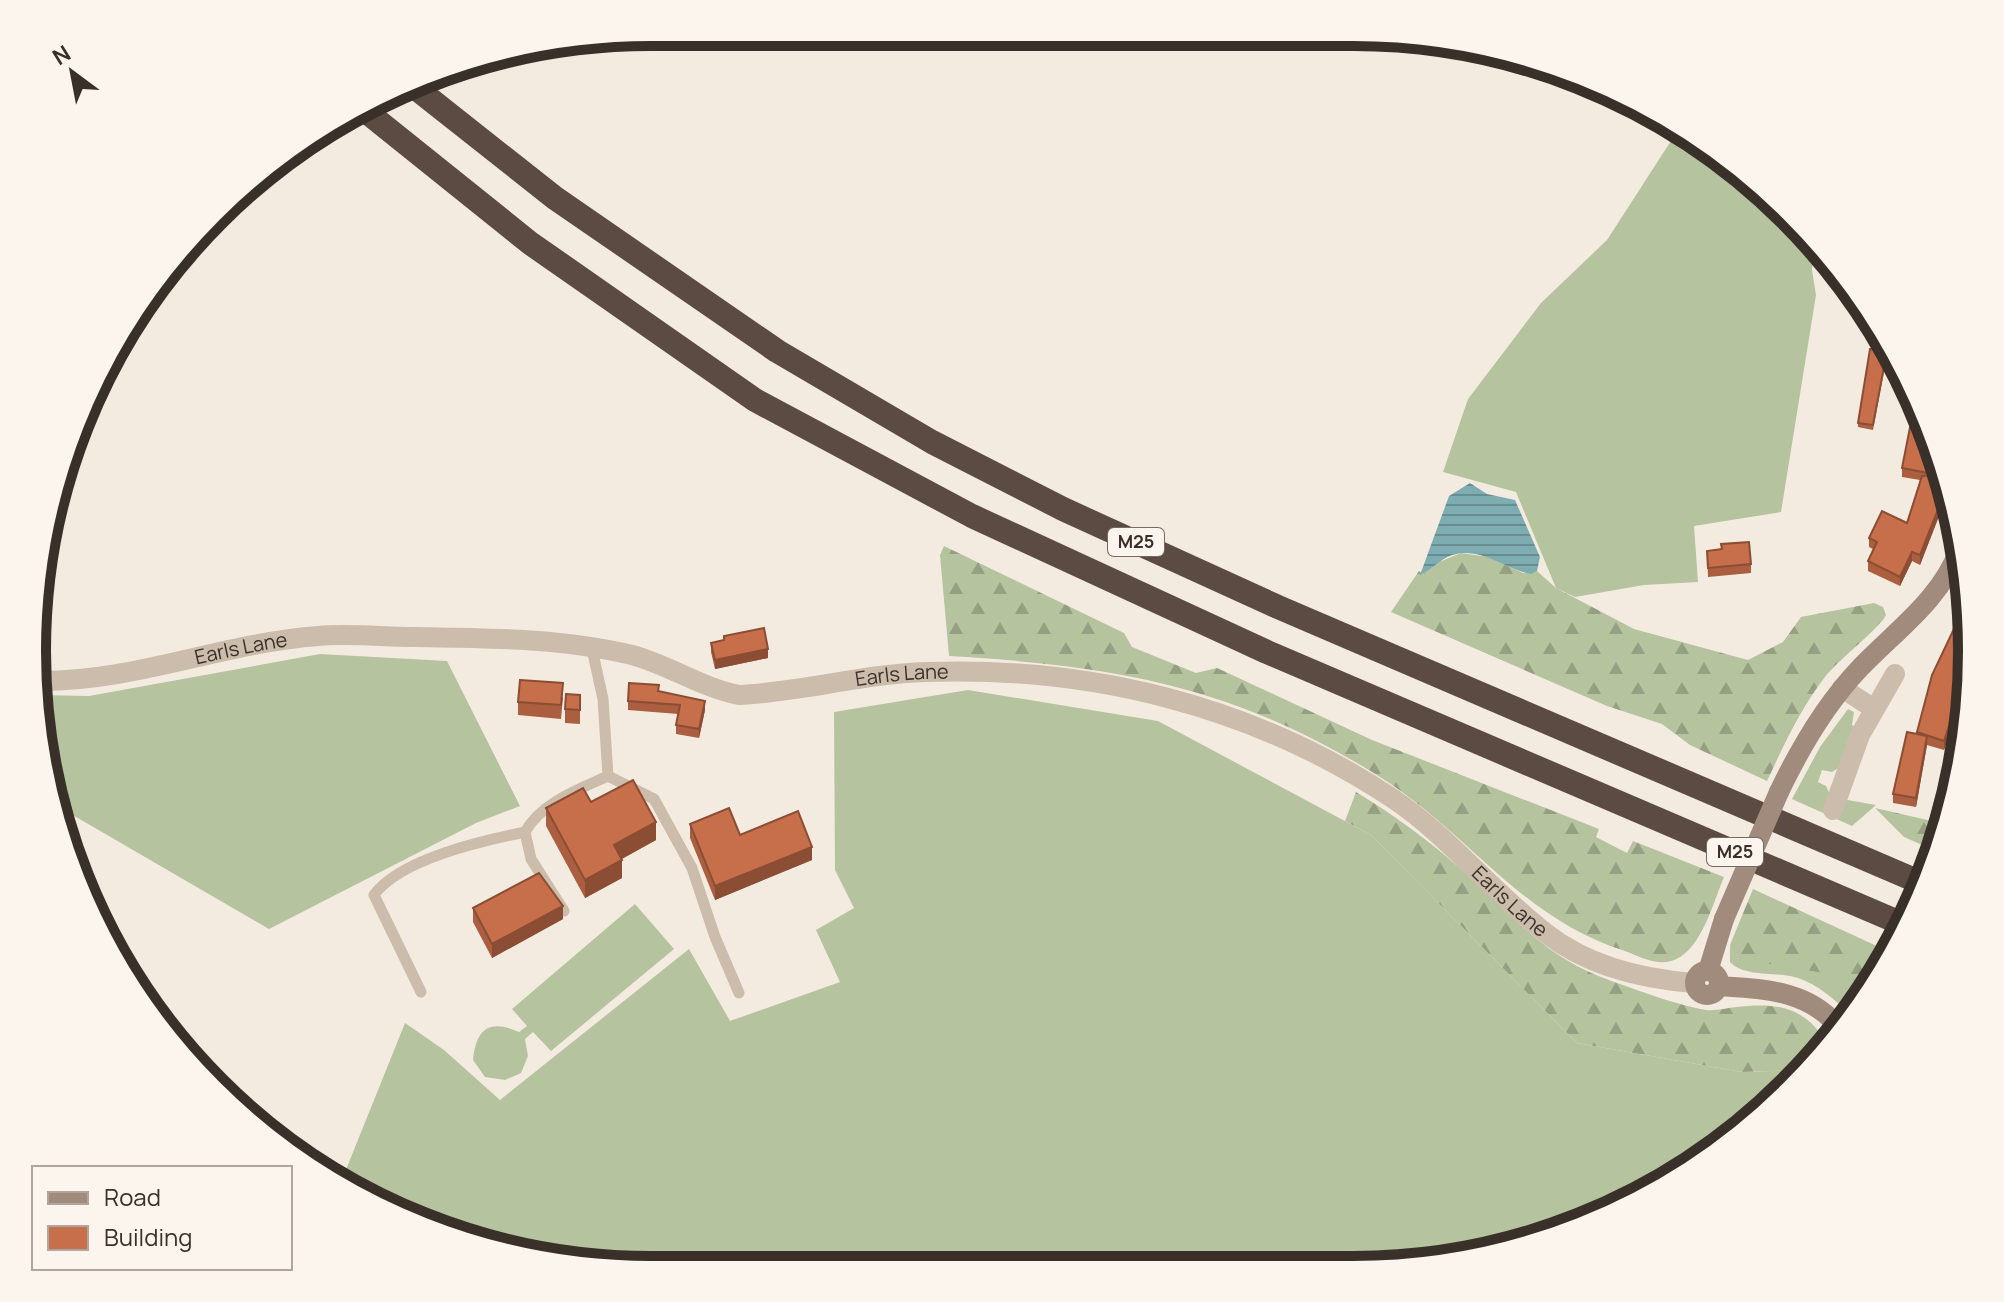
<svg xmlns="http://www.w3.org/2000/svg" width="2004" height="1302" font-family="Manrope,sans-serif">
<style>
.grass{fill:#b6c39f}
.forest{fill:url(#forest-firs)}
.water{fill:url(#water-rules)}
.lines{fill:none;stroke-linecap:round;stroke-linejoin:round}
.lane{stroke:#ccbcab;stroke-width:11}
.street{stroke:#ccbcab;stroke-width:20}
.secondary{stroke:#a08b7c;stroke-width:20}
.highway{stroke:#5b4b42;stroke-width:24}
.secondary-bridge{stroke:#a08b7c;stroke-width:20}
.wall{fill:#ab5f40}
.shaded-wall{fill:#8b4d34}
.building{fill:#c76e4a;stroke:#8b4d34;stroke-width:2}
.labels{text-anchor:middle;stroke-width:7;stroke-linejoin:round;paint-order:stroke}
.shield{fill:#fbf5ed;stroke:#746b64;stroke-width:2}
.shield-label{font-size:18px;font-weight:bold;fill:#3a302a}
.street-label{font-size:20px;fill:#3a302a;stroke:#fbf5ed}
.rim{fill:none;stroke:#3a302a;stroke-width:10}
</style>
<defs>
<pattern id="forest-firs" width="22" height="20" patternUnits="userSpaceOnUse" patternTransform="scale(2)"><rect width="22" height="20" fill="#b6c39f"/><path d="M5 1l3.5 6h-7zM16 11l3.5 6h-7z" fill="#959f82"/></pattern>
<pattern id="water-rules" width="6" height="5" patternUnits="userSpaceOnUse" patternTransform="scale(2)"><rect width="6" height="5" fill="#7eadb1"/><path d="M0 2.5h6" fill="none" stroke="#688d90"/></pattern>
</defs>
<rect width="100%" height="100%" fill="#f4ebe0"/>
<path class="grass" d="M1678,130l83,56 53,56 -2,28 4,25 -35,217 -87,14 4,56 -54,3 -69,12 -19,-9 -40,-96 -73,-20 25,-73 73,-96 66,-63z
M320,654l127,7 73,145 -44,17 -207,106 -198,-115c-35,-40 -29,-69 -32,-119l50,1z
M968,690l190,31 213,114 206,208 165,29 65,-2 -78,72 -103,64 -113,43 -120,20 -823,-4 -192,-59 -37,-24 64,-159 39,27 56,50 189,-151 41,72 110,-39 -24,-52 38,-22 -19,-38 -1,-158z
M1848,709l6,3 -2,13 5,3 -17,39 -8,5 -10,-2 -4,12 8,4 5,11 45,8 -24,21 -60,-27 28,-52z
M635,904l39,45 -123,102 -18,-19 -8,7 3,17 -7,17 -16,7 -20,-3 -12,-17c3,-32 17,-41 46,-28l8,-6 -15,-17z
M1730,945l4,13 125,16 13,-13 8,12 -30,42c-14,-15 -33,-31 -52,-37 -21,-7 -53,0 -68,-16z"/>
<path class="forest" d="M944,546l180,87 8,14 64,26 21,-5 155,72 227,89 -3,8 31,16 6,-12 91,36c-12,28 -26,89 -65,85 -11,-1 -24,-7 -34,-11 -105,-33 -156,-118 -245,-174 -145,-91 -263,-111 -431,-121l-9,-101z
M1461,553l27,4 35,16 14,-2 19,17 78,41 114,31 35,-18 18,-25 73,-14 9,4 3,8c-5,12 -49,46 -61,62 -25,32 -41,68 -58,104l-77,-36 -28,-21 -55,-18 -216,-94 28,-41 4,3 9,-9z
M1356,792c38,23 74,49 107,79 48,42 77,82 138,106 27,10 78,29 105,33 9,1 21,-2 30,-3 42,-5 70,0 92,38l-21,25 -65,2 -165,-29 -206,-208 -26,-14z
M1875,808l70,16 -7,28 -34,-15z
M1753,889l139,64 -8,14 -12,-6 -13,13 -17,2 -108,-18 -4,-13z"/>
<path class="water" d="M1470,483l17,11 28,6 25,57 -3,14 -6,3c-26,-5 -51,-28 -79,-19 -13,5 -21,15 -32,20l29,-79z"/>
<g class="lines">
<path class="lane" d="M592,649l11,50 5,77 46,23 38,69 23,69 24,56
M564,911l-33,-52 -6,-27c16,-29 54,-43 83,-56
M421,992l-47,-97c26,-36 108,-54 151,-63"/>
<g class="street">
<path id="s1" d="M38,681c96,1 185,-38 280,-45 32,-3 65,1 97,1 71,1 148,1 217,18 37,10 70,33 107,40 63,-3 124,-21 187,-23 165,-6 327,34 466,126 57,38 100,94 155,136 41,32 96,45 147,49"/>
<path d="M1842,688l32,21"/>
<path d="M1833,810l27,-75 35,-61"/>
</g>
<path class="secondary" d="M1779,792c21,-44 46,-87 80,-123 37,-39 81,-68 101,-121
M1695 983a12 12 0 1 1 24 0a12 12 0 1 1-24 0Z
M1708,971l16,-52
M1719,986c45,3 91,4 121,43"/>
<path class="highway" d="M412,85l143,113 222,153 155,91 131,67 215,98 646,277
M363,109l167,134 225,157 217,116 295,136 638,273"/>
<path class="secondary-bridge" d="M1724,919l55,-127"/>
</g>
<path class="wall" d="M1887,356l-14,74 -15,-3v-4z
M1916,397l22,59 -4,19 12,23 -26,67 -8,-4 -12,25 -32,-15v-10l5,-12 -4,-2v-9l38,-15 13,-43 -18,-3v-9z
M1707,551l44,13v9l-43,4z
M711,643l57,15 -53,11 -4,-17z
M659,691l46,19 -6,28 -23,-4v-9l2,-11 -50,-4v-9z
M1960,694v8l-16,48 -17,-5 -11,62 -23,-4v-9l24,-62z
M580,695v29l-15,-1v-14z
M563,697l-2,22 -43,-4v-13z
M591,802l65,38 -34,19v19l-37,20 -39,-72v-18z
M690,824l50,11 72,25 -97,40 -25,-62z
M473,908l90,11 -71,39 -19,-36z"/>
<path class="shaded-wall" d="M1937,453l1,3 -5,27v-9z
M1946,489v9l-26,67v-10z
M1912,552v9l-12,25v-9z
M768,649v9l-53,11v-9z
M1969,665v10l-9,19v8l-16,48v-9l12,-49z
M705,701v9l-6,28v-9z
M1927,736v9l-11,62v-9z
M656,822v18l-42,23v-18z
M812,847v13l-97,40v-14z
M622,860v18l-37,20v-18z
M563,906v13l-71,39v-14z"/>
<path class="building" d="M1870,349l17,2 -14,74 -15,-2z
M1916,397l21,56 -4,21 -31,-6z
M1938,475l1,11 7,3 -26,66 -8,-3 -12,25 -32,-16 9,-19 -8,-4 13,-27 25,12 15,-47z
M1749,542l2,22 -43,4 -1,-17 15,-2 -1,-5z
M1968,610l3,1 -2,54 -13,27 4,1 -16,48 -27,-9 15,-57 28,-59 4,2z
M764,628l4,21 -53,11 -4,-17 13,-3v-4z
M520,680l43,3 -2,22 -43,-3z
M629,683l30,2 -1,6 47,10 -6,28 -23,-4 4,-20 -52,-4z
M566,694l14,1v15l-15,-1z
M1907,732l20,4 -11,62 -23,-4z
M633,780l23,42 -42,23 8,15 -37,20 -39,-72 37,-20 8,14z
M729,808l11,27 58,-24 14,36 -97,39 -25,-62z
M539,873l24,33 -71,38 -19,-36z"/>
<g class="labels">
<g class="shield">
<rect x="1108" y="528" width="56" height="28" rx="6"/>
<rect x="1707" y="838" width="56" height="28" rx="6"/>
</g>
<g class="shield-label">
<text x="1136" y="548">M25</text>
<text x="1735" y="858">M25</text>
</g>
<g class="street-label">
<text dy="7" stroke="none"><textPath href="#s1" startOffset="206">Earls Lane</textPath></text>
<text dy="7" stroke="none"><textPath href="#s1" startOffset="878">Earls Lane</textPath></text>
<text dy="7" stroke="none"><textPath href="#s1" startOffset="1550">Earls Lane</textPath></text>
</g>
</g>
<path d="M0 0H2004V1302H0ZM651 46H1353A605 605 0 0 1 1958 651V651A605 605 0 0 1 1353 1256H651A605 605 0 0 1 46 651V651A605 605 0 0 1 651 46Z" fill="#fbf5ed" fill-rule="evenodd"/>
<path class="rim" d="M651 46H1353A605 605 0 0 1 1958 651V651A605 605 0 0 1 1353 1256H651A605 605 0 0 1 46 651V651A605 605 0 0 1 651 46Z"/>
<rect x="32" y="1166" width="260" height="104" fill="#fbf5ed" stroke="#aea69f" stroke-width="2"/>
<rect x="48" y="1192" width="40" height="12" fill="#a08b7c" stroke="#aea69f" stroke-width="2"/>
<text x="104" y="1206" font-size="24" fill="#3a302a">Road</text>
<rect x="48" y="1226" width="40" height="24" fill="#c76e4a" stroke="#aea69f" stroke-width="2"/>
<text x="104" y="1246" font-size="24" fill="#3a302a">Building</text>
<g transform="translate(72 72) rotate(328)" stroke="#fbf5ed" stroke-width="6" paint-order="stroke">
<path d="M0-6L14 30L0 20L-14 30Z" fill="#3a302a"/>
<text y="-12" font-size="22" font-weight="bold" text-anchor="middle" fill="#3a302a">N</text>
</g>
</svg>
